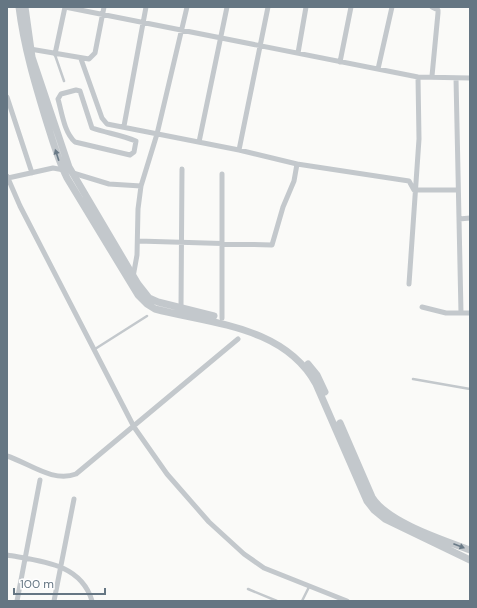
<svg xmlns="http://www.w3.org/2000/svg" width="477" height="608" font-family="'DM Sans',sans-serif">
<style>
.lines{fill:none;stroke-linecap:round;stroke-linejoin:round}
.service{stroke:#c3c8cc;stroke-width:2.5}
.minor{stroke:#c3c8cc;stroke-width:5}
.tertiary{stroke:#c3c8cc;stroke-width:7}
.oneway{fill:#6a7a87}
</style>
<rect width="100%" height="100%" fill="#fafaf8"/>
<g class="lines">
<path class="service" d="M55,55l9,26
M95,349l52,-33
M413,379l57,10
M248,589l29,12
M302,601l7,-14"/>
<path class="minor" d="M65,7l353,70 52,1
M432,7l6,3v3l-6,63
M30,49l59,10 6,-6 9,-46
M298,53l8,-46
M55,54l10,-47
M81,59l21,59 5,6 132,26 58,14 -3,17 -11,26 -11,38 -134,-4
M340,62l11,-55
M378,69l14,-62
M456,78l5,235
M76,90l4,1 12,37c15,5 29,7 44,13l-2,11 -4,3 -55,-13c-11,-10 -13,-29 -17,-43l3,-5z
M7,97l25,76
M124,126l22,-119
M199,142l28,-135
M239,150l29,-143
M297,164l112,17 5,9h44
M73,173l36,11 32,2
M222,174v144
M7,176l13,30 114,221 33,47 42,48 35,32 20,14 83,33
M8,178l45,-10 11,2
M459,219l11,-1
M133,277l4,-22 1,-46 3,-23 16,-52 30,-127
M409,284l10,-145 -1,-62
M422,307l24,6h24
M181,308l1,-139
M7,456c22,7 46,27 69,18l162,-135
M7,555c33,6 74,8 85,46
M17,601l23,-121
M54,601l20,-102"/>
<path class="tertiary" d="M19,7c5,40 16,77 28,116 6,19 11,37 20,55l71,117 9,9 8,5c57,15 129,17 161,75l51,117 7,9 11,9 85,41
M25,7l7,50 37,110 69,117 11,14 9,4 56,14
M308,364l9,11 8,17
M340,423l32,74c15,25 71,43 98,53"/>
</g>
<defs><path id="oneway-solid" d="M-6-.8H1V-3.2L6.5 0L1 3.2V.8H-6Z"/></defs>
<g class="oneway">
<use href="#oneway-solid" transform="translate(57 155) rotate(-108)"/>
<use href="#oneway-solid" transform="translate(459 546) rotate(21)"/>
</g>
<rect width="477" height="608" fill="none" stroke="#657683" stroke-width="16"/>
<path d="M14 588v6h91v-6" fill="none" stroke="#657683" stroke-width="2"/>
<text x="20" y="588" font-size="12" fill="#657683" stroke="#ffffff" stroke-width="3" paint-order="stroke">100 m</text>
</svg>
